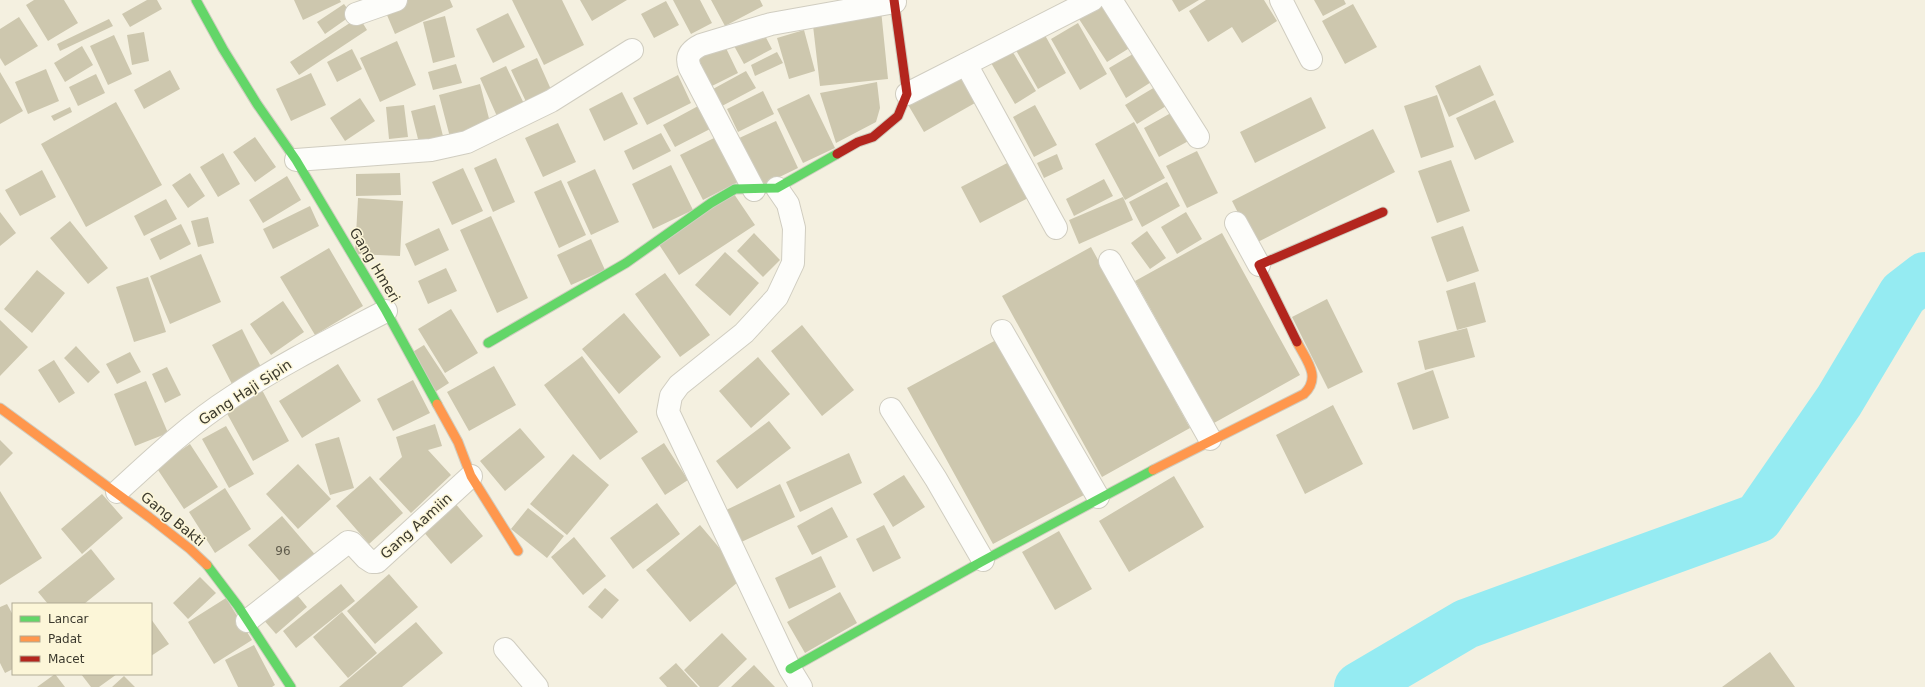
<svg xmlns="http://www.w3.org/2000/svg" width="1925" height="687" font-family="'DejaVu Sans',sans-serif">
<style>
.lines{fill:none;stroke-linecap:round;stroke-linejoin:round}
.river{stroke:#95ebf2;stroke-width:50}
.building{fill:#cdc7ae}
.street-casing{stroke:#d0cdc0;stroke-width:24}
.fast-casing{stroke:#d0cdc0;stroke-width:11}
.slow-casing{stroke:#d0cdc0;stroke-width:11}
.jam-casing{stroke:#d0cdc0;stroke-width:11}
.street{stroke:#fdfdfa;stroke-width:22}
.fast{stroke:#63d668;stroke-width:9}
.slow{stroke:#ff974d;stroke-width:9}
.jam{stroke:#b3261e;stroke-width:9}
.labels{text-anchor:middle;stroke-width:3;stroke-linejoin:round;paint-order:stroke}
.number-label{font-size:12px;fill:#605c4d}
.street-label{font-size:14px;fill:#3b392d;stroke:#fcf6d8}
</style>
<rect width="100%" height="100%" fill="#f4f0e0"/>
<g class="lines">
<path class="river" d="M1359,687l107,-63 292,-106 81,-117 64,-107 22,-17"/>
</g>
<path class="building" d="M34,0h30l14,23 -30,18 -22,-36z
M147,0h10l5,9 -32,18 -8,-13z
M294,0h46l1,2 -38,18z
M401,0h49l3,7 -58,27 -11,-26z
M512,0h50l22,45 -40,20z
M580,0h47l-35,21z
M673,0h27l12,23 -21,11z
M711,0h49l3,6 -38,20z
M1102,0l34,44 -29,18 -30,-46z
M1172,0h27l-20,12z
M1206,0h58l13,21 -35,22 -10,-16 -24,15 -19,-31z
M1314,0h30l2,4 -23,12z
M666,1l13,24 -25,13 -13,-24z
M344,4l8,11 -27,19 -8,-12z
M1353,4l24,43 -32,17 -23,-43z
M881,10l7,69 -68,7 -8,-69z
M508,13l17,34 -32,16 -17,-34z
M445,16l10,41 -22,6 -10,-41z
M19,17l19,29 -33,20 -5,-8v-29z
M359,17l8,13 -68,45 -9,-13z
M109,19l4,7 -53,25 -3,-7z
M1078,23l29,51 -27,16 -29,-51z
M1041,28l25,45 -28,16 -25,-44z
M762,30l10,19 -28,15 -11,-20z
M804,30l11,41 -26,8 -12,-41z
M144,32l5,29 -17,4 -5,-30z
M114,35l18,39 -24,11 -18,-39z
M397,41l19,44 -36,17 -20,-44z
M724,44l14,29 -28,14 -15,-29z
M1008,44l28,47 -21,13 -28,-48z
M82,46l11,19 -28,17 -11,-19z
M352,49l10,20 -25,13 -10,-20z
M1138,51l18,28 -30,19 -17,-30z
M777,52l6,11 -28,13 -4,-11z
M537,58l16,36 -25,12 -17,-36z
M456,64l6,19 -29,7 -5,-18z
M1480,65l14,30 -45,22 -14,-31z
M506,66l21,44 -27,13 -20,-45z
M46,69l13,32 -31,13 -13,-32z
M170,70l10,19 -36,20 -10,-19z
M966,70l16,29 -58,33 -17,-29z
M746,71l10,17 -34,18 -9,-17z
M0,72l23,39 -23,13z
M311,73l15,32 -35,16 -15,-32z
M96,74l9,19 -27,13 -9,-19z
M678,75l13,28 -44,22 -14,-27z
M877,82l3,26 -4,14 -40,21 -16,-50z
M480,84l12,46 -41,11 -12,-46z
M1160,84l11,19 -34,21 -12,-19z
M763,91l11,23 -36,18 -11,-23z
M622,92l16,32 -34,17 -15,-32z
M809,94l26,54 -32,15 -26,-54z
M1437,95l17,52 -33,11 -17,-52z
M1311,97l15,31 -71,35 -15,-31z
M360,98l15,23 -30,20 -15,-23z
M1495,100l19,42 -39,18 -19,-42z
M116,102l46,83 -76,42 -45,-83z
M404,105l4,32 -19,2 -3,-32z
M435,105l8,31 -24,7 -8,-32z
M700,105l12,23 -37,19 -12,-22z
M1035,105l22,40 -23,12 -21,-40z
M70,107l2,5 -18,9 -3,-5z
M1178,109l16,29 -35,19 -15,-29z
M776,121l22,47 -41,20 -22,-48z
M1134,122l31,56 -40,22 -30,-56z
M558,123l18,39 -33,15 -18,-39z
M1373,129l22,43 -141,72 -22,-43z
M661,133l10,18 -38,19 -9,-19z
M720,135l22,45 -39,20 -23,-45z
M255,137l21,30 -21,15 -22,-30z
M1197,151l21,42 -31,15 -21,-42z
M223,153l17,31 -22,13 -18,-30z
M1057,154l6,15 -19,9 -7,-15z
M496,158l19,44 -22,10 -19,-44z
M1015,159l19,36 -54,28 -19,-36z
M1451,160l19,51 -33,12 -19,-52z
M671,165l22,45 -40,19 -21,-45z
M463,168l20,43 -31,14 -20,-43z
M595,169l24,53 -28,13 -24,-53z
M42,170l14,27 -36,19 -15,-26z
M190,173l15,23 -17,12 -16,-23z
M400,173l1,22 -45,1v-22z
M287,176l14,24 -38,23 -14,-23z
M1104,179l9,17 -39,20 -8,-17z
M561,180l25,55 -27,13 -25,-56z
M1167,182l13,24 -38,21 -13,-25z
M734,194l21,31 -76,50 -21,-32z
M1123,197l10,23 -54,24 -10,-24z
M358,198l45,3 -3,55 -45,-2z
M166,199l11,20 -33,17 -10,-20z
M310,206l9,20 -46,23 -10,-20z
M0,212l16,21 -16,13z
M1186,212l16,27 -25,15 -16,-27z
M491,216l37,82 -31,15 -37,-83z
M208,217l6,26 -16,4 -7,-26z
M70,221l38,47 -20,16 -38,-46z
M181,224l10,20 -31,16 -10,-21z
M1463,226l16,45 -32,11 -16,-45z
M439,228l10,22 -34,16 -10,-22z
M1147,231l19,27 -16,11 -19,-26z
M754,233l26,27 -17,17 -26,-26z
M1222,233l78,142 -86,48 -79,-142z
M591,239l14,31 -34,15 -14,-30z
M1091,247l99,181 -88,49 -100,-181z
M329,248l34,58 -48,29 -35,-58z
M725,252l34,31 -29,33 -35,-31z
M201,254l20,48 -51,22 -20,-48z
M446,268l11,23 -29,13 -10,-23z
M37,270l28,23 -33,40 -28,-24z
M665,273l45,62 -30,22 -45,-63z
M148,277l18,55 -32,10 -18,-55z
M1475,282l11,40 -29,8 -11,-39z
M1327,299l36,73 -35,17 -36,-72z
M283,301l21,31 -33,23 -21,-31z
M451,309l27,44 -33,20 -27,-44z
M624,313l37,44 -42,37 -37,-45z
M0,320l28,27 -28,29z
M802,325l52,65 -32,26 -51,-65z
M1467,328l8,29 -50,13 -7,-29z
M242,329l22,44 -30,15 -22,-43z
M998,339l86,156 -91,49 -86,-156z
M424,345l25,38 -14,9 -24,-39z
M76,346l24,26 -12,11 -24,-25z
M130,352l11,20 -24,12 -11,-20z
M582,356l56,76 -38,28 -56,-75z
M758,357l32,37 -39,34 -32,-37z
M54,360l21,33 -16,10 -21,-33z
M338,364l23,37 -59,37 -23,-37z
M494,366l22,39 -47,26 -22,-39z
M167,367l14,28 -16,8 -13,-29z
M1433,370l16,48 -36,12 -16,-47z
M413,380l17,33 -37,18 -16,-32z
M146,381l22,52 -33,13 -21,-52z
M261,388l28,53 -36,20 -29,-53z
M1333,405l30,59 -58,30 -29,-59z
M769,421l22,27 -54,41 -21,-28z
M435,424l7,22 -14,4 23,25 -40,38 -32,-34 23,-22 -6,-20z
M226,426l28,48 -25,14 -27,-49z
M520,428l25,29 -40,34 -25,-30z
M339,437l15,51 -24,7 -15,-51z
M0,440l13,13 -13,13z
M664,443l24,37 -23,15 -24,-37z
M190,444l28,43 -34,22 -28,-42z
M849,453l13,30 -62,29 -14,-30z
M573,454l36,31 -42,50 -37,-31z
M298,464l33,35 -33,30 -32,-35z
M904,475l21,32 -32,20 -20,-33z
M370,476l33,37 -34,31 -33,-38z
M1174,476l30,51 -75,45 -30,-51z
M780,484l15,33 -58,27 -15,-32z
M225,488l26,41 -36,24 -26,-41z
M0,491l42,67 -42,27z
M102,494l21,24 -41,36 -21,-25z
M454,502l29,34 -32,28 -29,-34z
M657,503l23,31 -47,35 -23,-31z
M832,507l16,30 -36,18 -15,-29z
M528,508l36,28 -17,22 -36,-29z
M282,516l36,42 -33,29 -37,-42z
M700,525l44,52 -54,45 -44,-52z
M884,525l17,33 -28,14 -17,-33z
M1059,531l33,58 -37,21 -33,-58z
M574,537l32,39 -23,19 -32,-38z
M91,549l24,30 -31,25h-36l-10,-12z
M821,556l15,31 -47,22 -14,-31z
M389,574l29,33 -43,37 -28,-33z
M200,577l16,16 -28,26 -15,-16z
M341,584l14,17 -59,47 -13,-17z
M605,588l14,12 -17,19 -14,-12z
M293,590l14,17 -31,27 -14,-16z
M840,592l17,31 -52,30 -18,-31z
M226,598l26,42 -38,24 -26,-42z
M7,604l6,11v54l-8,4 -5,-10v-56z
M342,612l35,41 -29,25 -35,-41z
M151,619l18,25 -18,12z
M416,622l27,31 -41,34h-63z
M722,633l25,26 -29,28h-18l-16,-17z
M254,645l21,40 -3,2h-34l-13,-27z
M1770,652l25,35h-73z
M676,663l22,24h-31l-8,-9z
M754,665l21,22h-44z
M55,674l10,13h-28z
M81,674h36l-18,13h-8z
M124,676l11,11h-23z"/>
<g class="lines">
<g class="street-casing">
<path id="street" d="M1111,0l87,137
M1281,0l30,59
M356,14l40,-14
M966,64l90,164
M907,94l185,-94
M296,160l135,-10 36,-8 84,-41 81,-51
M777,188l11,16 6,24 -1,35 -16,34 -33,36 -65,52 -8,11 -3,16 122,257 11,18
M754,190l-64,-122c-5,-12 1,-18 11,-23l70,-21 124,-22
M1236,223l23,42
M1110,261l100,178
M1002,331l96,166
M891,409l45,70 47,81
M117,492c37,-34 73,-68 115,-95 49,-33 102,-59 154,-86
M247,621l101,-79 4,1 14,15 6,4h5l94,-86
M505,649l32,38"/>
</g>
<g class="fast-casing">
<path id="fast" d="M196,0l27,49 34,55 39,56 90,151 51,93
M488,343l138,-80 85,-60 24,-14 42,-1 60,-34
M207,565l31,41 53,81
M790,669l191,-107 172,-92"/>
</g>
<g class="slow-casing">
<path id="slow" d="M437,404l21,38 13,34 47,75
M0,408l149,109 41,32 17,16
M1153,470l151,-76c18,-17 2,-34 -7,-52"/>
</g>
<g class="jam-casing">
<path id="jam" d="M837,154l21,-12 15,-5 25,-21 9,-22 -13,-94
M1297,342l-38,-77 124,-53"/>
</g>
<use href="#street" class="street"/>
<use href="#fast" class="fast"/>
<use href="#slow" class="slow"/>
<use href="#jam" class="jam"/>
</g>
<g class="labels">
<g class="number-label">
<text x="283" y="555">96</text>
</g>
<g class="street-label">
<text transform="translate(375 265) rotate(59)" y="5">Gang Hmeri</text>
<text transform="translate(245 392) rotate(-33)" y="5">Gang Haji Sipin</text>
<text transform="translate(173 519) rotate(39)" y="5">Gang Bakti</text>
<text transform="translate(416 526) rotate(-42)" y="5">Gang Aamiin</text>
</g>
</g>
<rect x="12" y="603" width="140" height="72" fill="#fcf6d8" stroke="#afaa94"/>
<rect x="20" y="616" width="20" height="6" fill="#63d668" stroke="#afaa94"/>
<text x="48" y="623" font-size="12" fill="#3b392d">Lancar</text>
<rect x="20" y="636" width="20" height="6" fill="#ff974d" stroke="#afaa94"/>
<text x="48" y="643" font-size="12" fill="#3b392d">Padat</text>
<rect x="20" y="656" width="20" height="6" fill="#b3261e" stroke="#afaa94"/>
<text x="48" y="663" font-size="12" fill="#3b392d">Macet</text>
</svg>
